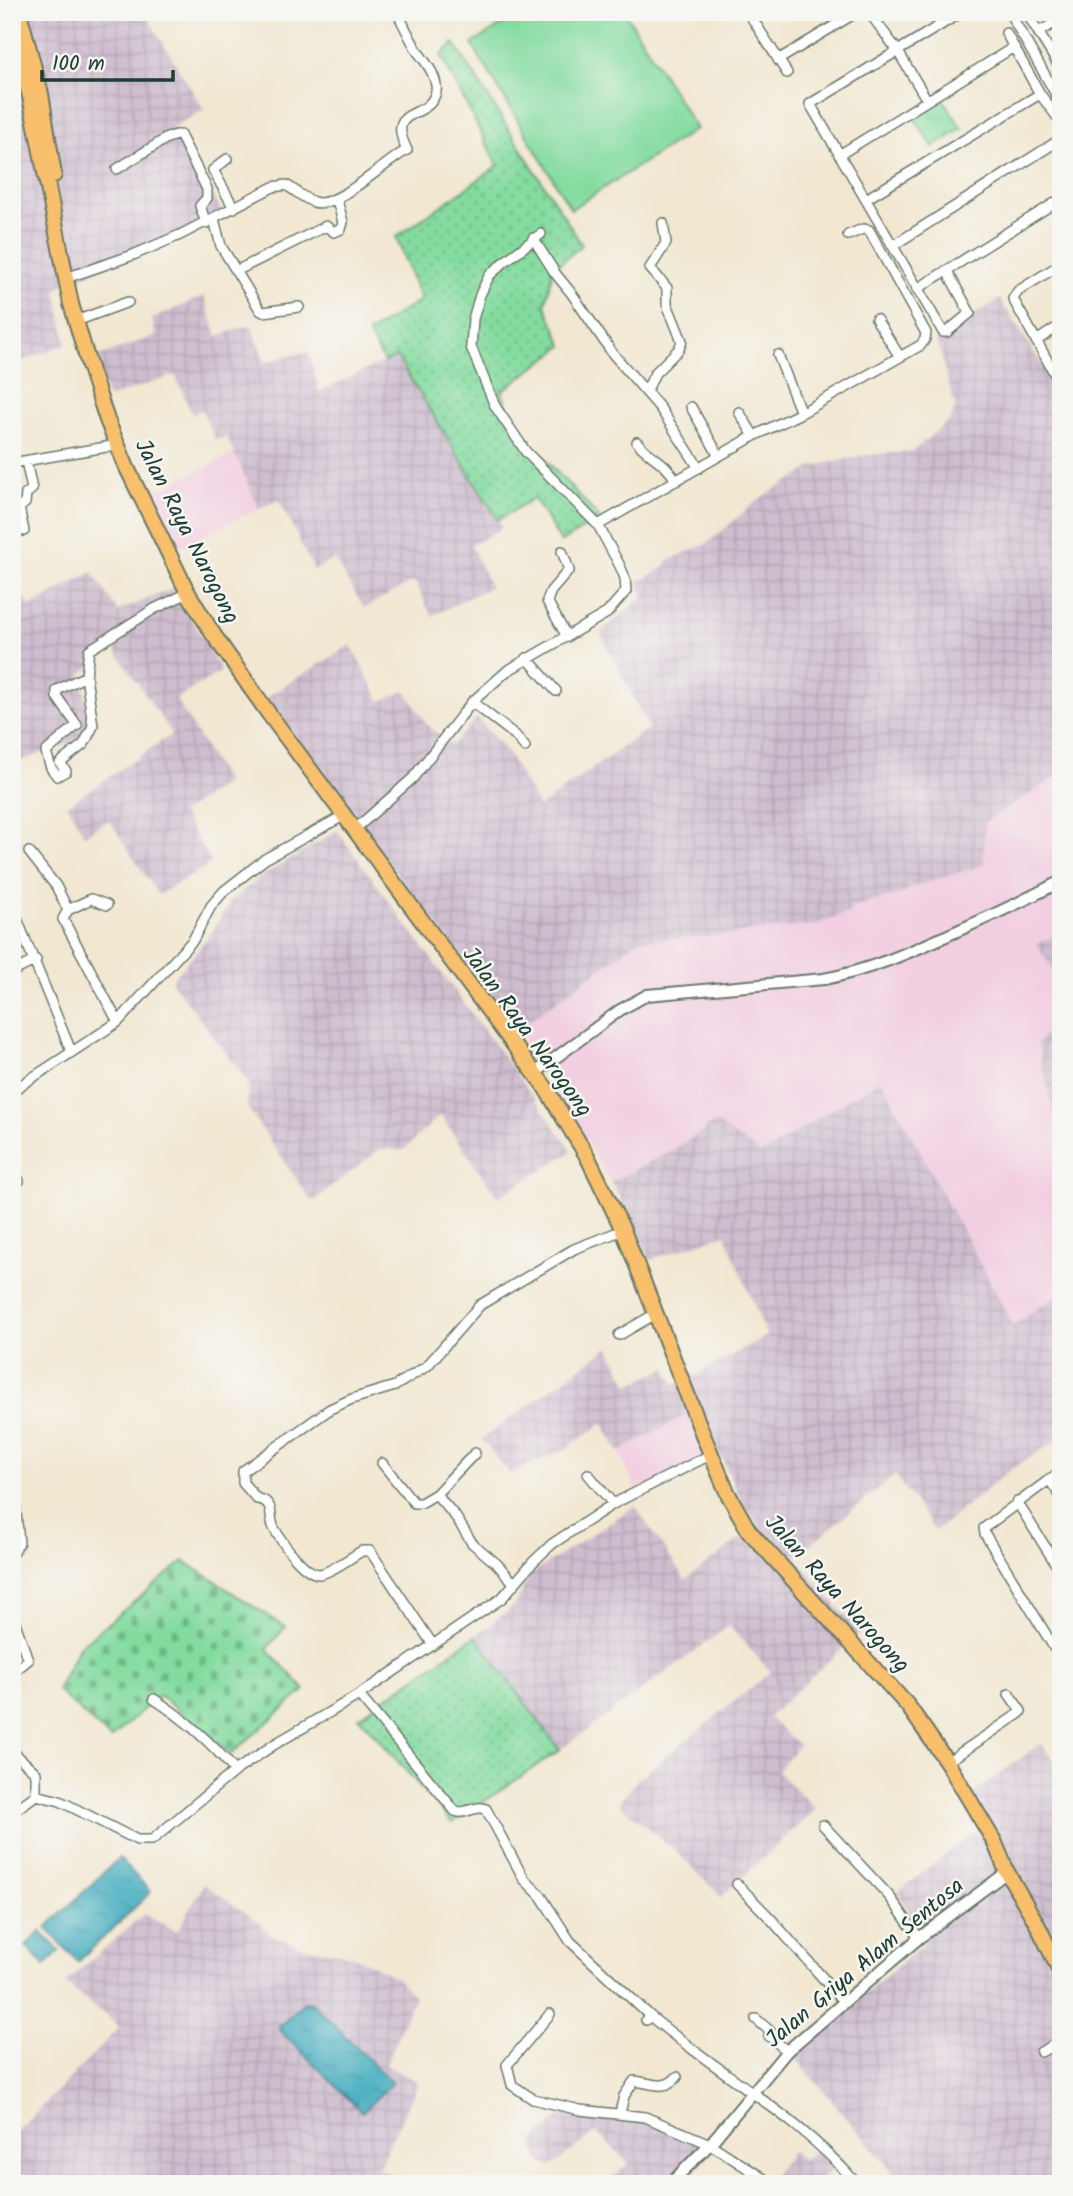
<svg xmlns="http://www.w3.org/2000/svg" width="1073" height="2196" font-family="Kalam,sans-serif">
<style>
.built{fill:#f2cfe1}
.industrial{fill:url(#industrial-grid)}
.grass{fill:url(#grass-dots);stroke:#518c6a;stroke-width:2}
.cemetery{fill:url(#cemetery-stones);stroke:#518c6a;stroke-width:2}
.park{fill:url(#park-crowns);stroke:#518c6a;stroke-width:2}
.pitch{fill:#83db9f;stroke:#518c6a;stroke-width:2}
.water{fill:url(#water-ripples);stroke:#2f7479;stroke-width:2}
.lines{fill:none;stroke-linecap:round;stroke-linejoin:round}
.minor-casing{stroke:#69786b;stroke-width:12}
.tertiary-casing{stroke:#69786b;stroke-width:14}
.primary-casing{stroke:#69786b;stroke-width:18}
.minor{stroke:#fff;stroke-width:9}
.tertiary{stroke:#fff;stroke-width:10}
.primary{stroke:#f8bf6c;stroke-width:14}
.labels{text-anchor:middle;stroke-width:5;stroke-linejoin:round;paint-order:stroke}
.street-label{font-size:23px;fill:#1f3d34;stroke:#f6f6f2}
</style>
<defs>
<pattern id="industrial-grid" width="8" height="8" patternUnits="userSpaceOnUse" patternTransform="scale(1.75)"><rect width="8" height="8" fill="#cfbdcf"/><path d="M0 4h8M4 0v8" fill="none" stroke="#b1a3b2"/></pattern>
<pattern id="grass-dots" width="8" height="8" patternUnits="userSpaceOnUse" patternTransform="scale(1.75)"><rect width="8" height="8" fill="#83db9f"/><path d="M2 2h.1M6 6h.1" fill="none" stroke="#6bb382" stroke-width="1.8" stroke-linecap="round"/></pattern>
<pattern id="cemetery-stones" width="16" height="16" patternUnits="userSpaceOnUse" patternTransform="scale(1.75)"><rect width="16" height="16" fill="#83db9f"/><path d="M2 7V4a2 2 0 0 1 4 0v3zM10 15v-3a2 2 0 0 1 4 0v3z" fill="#6bb382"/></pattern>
<pattern id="park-crowns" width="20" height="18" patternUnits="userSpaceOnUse" patternTransform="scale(1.75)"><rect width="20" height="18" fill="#83db9f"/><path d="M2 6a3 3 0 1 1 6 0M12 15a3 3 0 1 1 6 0" fill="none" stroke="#6bb382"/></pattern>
<pattern id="water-ripples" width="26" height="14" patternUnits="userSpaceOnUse" patternTransform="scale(1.75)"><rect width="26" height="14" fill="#3fabbe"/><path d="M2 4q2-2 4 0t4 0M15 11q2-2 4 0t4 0" fill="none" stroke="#348c9b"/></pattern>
</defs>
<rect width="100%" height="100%" fill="#f6f6f2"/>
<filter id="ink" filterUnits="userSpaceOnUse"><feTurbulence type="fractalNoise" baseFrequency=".0143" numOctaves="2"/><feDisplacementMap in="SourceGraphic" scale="14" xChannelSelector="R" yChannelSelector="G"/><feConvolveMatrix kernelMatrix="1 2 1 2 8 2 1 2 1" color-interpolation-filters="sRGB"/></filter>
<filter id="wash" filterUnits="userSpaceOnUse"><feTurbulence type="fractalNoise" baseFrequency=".00686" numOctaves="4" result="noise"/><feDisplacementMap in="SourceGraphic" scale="28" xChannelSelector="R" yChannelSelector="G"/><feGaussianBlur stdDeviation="1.57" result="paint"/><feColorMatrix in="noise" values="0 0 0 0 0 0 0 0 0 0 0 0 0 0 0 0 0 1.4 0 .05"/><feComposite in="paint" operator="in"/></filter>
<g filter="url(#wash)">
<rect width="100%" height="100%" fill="#f2e7d1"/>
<path class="built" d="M234,453l25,55 -82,41 -28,-54z
M1061,774v157l-24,15 24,37v29l-24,33 24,95v153l-48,33 -132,-247 -23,20 -41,19 -56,36 -46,-32 -37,25 -67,35 -93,-153 121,-89 93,-5 172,-42 81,-71z
M689,1414l16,45 -69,31 -17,-38z"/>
<path class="industrial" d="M25,12h119l60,98 -32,17 49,83 -13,15 -146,60 -6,5 10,54 -54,21v-347z
M204,296l13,40 34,-11 14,37 43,-11 11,41 77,-36 106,172 -31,17 19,42 -58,29 -18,-35 -50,27 -30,-49 -20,11 -35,-70 -20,8 -32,-71 -12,3 -13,-30 -10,4 -17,-39 -67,23 -13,-41 61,-21 -4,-17z
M1000,299l61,96v379l-76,48 -2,43 -73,23 -6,5 -53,14 -1,5 -35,13 -65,6 -18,4 -93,5 -121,89 -162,-208 -90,-124 85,-52 29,56 26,-10 21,34 25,20 25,-27 31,36 31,53 110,-79 -49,-96 44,-36 -6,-14 28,-16 1,-5 41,-18 51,-44 55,-33 46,-10 53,-5 38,-32 4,-12 -19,-69z
M92,572l26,39 56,-23 47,83 -45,28 50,84 -45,30 31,50 -54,32 -49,-75 -25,15 -16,-30 104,-71 -58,-86 -33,26 12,60 -81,30v-181l19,23z
M337,831l236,320 -75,46 -58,-82 -36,35 -24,-1 -68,53 -65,-95 2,-24 -78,-102 39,-46 22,-36 30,-23z
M1061,931v52l-24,-38z
M1061,1012v128l-24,-95z
M881,1079l132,246 48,-32v145l-48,30 -78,63 -40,-56 -100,82 64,76 -91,84 31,28 -22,26 39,38 -95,88 -44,-45 -59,-49 20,-24 133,-107 -42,-46 -169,124 -85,-114 39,-30 16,-31 105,-69 50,74 74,-55 -17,-22 -21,-48 -16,4 -17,-45 -69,38 -16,-29 -38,26 -55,25 -28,-35 127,-92 20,38 38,-17 7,16 17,-6 76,-42 -42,-102 -75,26 -17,-40 -22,-38 67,-35 37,-25 46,32z
M1041,1743l20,27v162l-5,3 5,8v241h-158l-110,-129 133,-113 -28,-50 82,-64 -16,-28z
M204,1884l56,39 11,12 32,12 51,9 43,22 17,19 -28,68 33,17 -41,86 31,16h-397v-47l108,-110 -55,-44 79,-69 33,18z
M566,2111l75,2 77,31 -23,26 12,14h-101l23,-21 -33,-31 -46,36 -11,-8 -7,-18z
M824,2143l20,17 -28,24h-41l-5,-5 22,-28 11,10z"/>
<path class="grass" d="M454,43l128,202 -29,24 -8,36 18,41 -61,45 11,34 87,93 -39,24 -27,-44 -36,22 -101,-163 -13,5 -16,-29 53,-33 -25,-63 102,-71 -57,-111z
M475,1636l85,114 -108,73 -93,-106z"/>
<path class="cemetery" d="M184,1561l101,66 -18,22 38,41 -74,64 -72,-59 -48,44 -54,-49 22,-43z"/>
<path class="park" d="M941,95l21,34 -29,18 -21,-33z"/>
<path class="pitch" d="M522,12h103l71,117 -125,80 -99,-165z"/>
<path class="water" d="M119,1858l32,34 -73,70 -32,-34z
M40,1931l20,20 -15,15 -19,-20z
M305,2001h5l82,82 -30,29 -84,-84z"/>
</g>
<g filter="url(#ink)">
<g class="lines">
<g class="minor-casing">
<path id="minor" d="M748,12l39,61
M869,12l28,38 30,50
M1009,12l52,91
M1026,12l35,57
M1039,32l22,-13
M1006,33l34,61 21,28
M778,60l79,-48
M839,155l175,-108
M227,159l-14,11 21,38
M117,169l50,-31 9,-3h4l27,54v9l-7,8 6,17
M866,199l174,-105
M214,219l7,27 39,64 3,2 36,-5
M533,238l22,35 17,21 41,60 47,54 39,60
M894,245l167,-106
M1061,264l-43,27 -5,8 43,77 5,3
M236,271l90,-45 8,6 7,-3 2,-7 -6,-22
M947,271l23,42 -23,19h-4l-133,-228 152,-92
M66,278l67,-23 47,-20 93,-48 13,-2c9,5 18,14 28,17 22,8 72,-41 93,-52 -23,-46 23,-28 29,-59 1,-4 -1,-12 -3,-16 -3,-8 -10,-16 -15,-23 -8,-13 -14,-27 -21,-40
M917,289l144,-90
M876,319l24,38
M76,321l52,-19
M1036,341l25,-16
M778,355l23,58
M647,390l8,-17 24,-24 3,-8 -15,-37v-16l-17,-20 16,-25 -3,-20
M691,407l28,49
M739,412l15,24
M637,442c14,17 28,18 39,39
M12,463l106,-18
M598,525l156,-89 47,-23 120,-68 4,-6 1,-6 -57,-103 -6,-1 -15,6
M24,531l-5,-23 6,-5 1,-9 6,-5 -6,-28
M562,551l7,19 -18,21 -4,10 20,36
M527,658l29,33
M86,676l-29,14v7l20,28 -31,27 5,16 6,8 9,-5 -6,-8 24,-19 9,-18 -7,-50 3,-26 65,-41 34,-16
M472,702l43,33 10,12
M353,831l60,-53 59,-76 35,-31 100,-58 19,-22 -1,-13 -5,-12 -22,-41 -72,-73 -31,-46 -24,-59 2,-28 7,-24 9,-19 15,-14 37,-28
M29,852l27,34 12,24
M107,905l-16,-6 -23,11 -5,9 55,103
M12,907l59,144
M12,972l24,-12
M12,1091l106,-69 75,-82 18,-34 13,-15 41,-32 78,-43
M12,1168l7,13
M12,1238v10
M619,1335l38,-22
M475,1453l-39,41 19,22 17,27 25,21 17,19
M382,1463l32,40h7l15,-9
M1061,1471l-77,57 1,6 76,125
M12,1472l7,71 -7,10
M588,1474l25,30
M1049,1479l12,18
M1017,1502l44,70
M12,1614l16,46 -16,13
M433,1645l-63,-94h-8c-9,5 -34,23 -43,23 -16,-1 -38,-33 -45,-46 -6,-11 2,-27 -17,-29l-14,-16v-12l87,-62 22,-10 43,-13 32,-20 53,-61 94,-56 49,-19
M359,1695l96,116c10,5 20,-7 31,-2l38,70 17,17 29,45 79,74 -3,5
M154,1699c31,20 58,44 81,72
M12,1751l24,22v22
M947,1762l73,-49 1,-2 -12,-17
M12,1812l24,-17 24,6 77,39h15l83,-69 40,-27 84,-49 143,-97 31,-36 19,-18 61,-40 99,-50
M823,1825l67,72 29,41
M737,1884l34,35 72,82
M550,2014l-43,51 5,20 21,14 47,11 65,7 65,27 62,40
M649,2015c68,58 149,100 208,169
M756,2019l14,12 -1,5 18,15
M1041,2052l20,-11
M620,2113l4,-17 10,-15c16,1 30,11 43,-4"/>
</g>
<g class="tertiary-casing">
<path id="tertiary" d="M535,1073l85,-63 27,-15 177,-16c47,-9 88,-28 131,-47 36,-16 71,-32 106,-51
M670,2184l40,-40 77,-93 132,-113 88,-66"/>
</g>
<g class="primary-casing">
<path id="primary" d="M19,12l22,82 13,81
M12,32l18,64 41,208 18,61 18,55 20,48 61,125 25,41 56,80 276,373 42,69 36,74 82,210 23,54 21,37 159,175 39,56 47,79 13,31 30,52 24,49"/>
</g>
<use href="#minor" class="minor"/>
<use href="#tertiary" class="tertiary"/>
<use href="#primary" class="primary"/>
</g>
</g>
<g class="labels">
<g class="street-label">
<text transform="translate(188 531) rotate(63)" y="8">Jalan Raya Narogong</text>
<text transform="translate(528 1031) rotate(54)" y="8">Jalan Raya Narogong</text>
<text transform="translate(838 1593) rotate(48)" y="8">Jalan Raya Narogong</text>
<text transform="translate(864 1962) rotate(-40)" y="8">Jalan Griya Alam Sentosa</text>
</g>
</g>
<rect width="1073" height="2196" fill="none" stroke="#f6f6f2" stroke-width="42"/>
<path d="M42 70v10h131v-10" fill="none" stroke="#1f3d34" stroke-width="3.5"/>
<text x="52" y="70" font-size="21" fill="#1f3d34" stroke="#f6f6f2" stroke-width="5" paint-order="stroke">100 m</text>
</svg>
